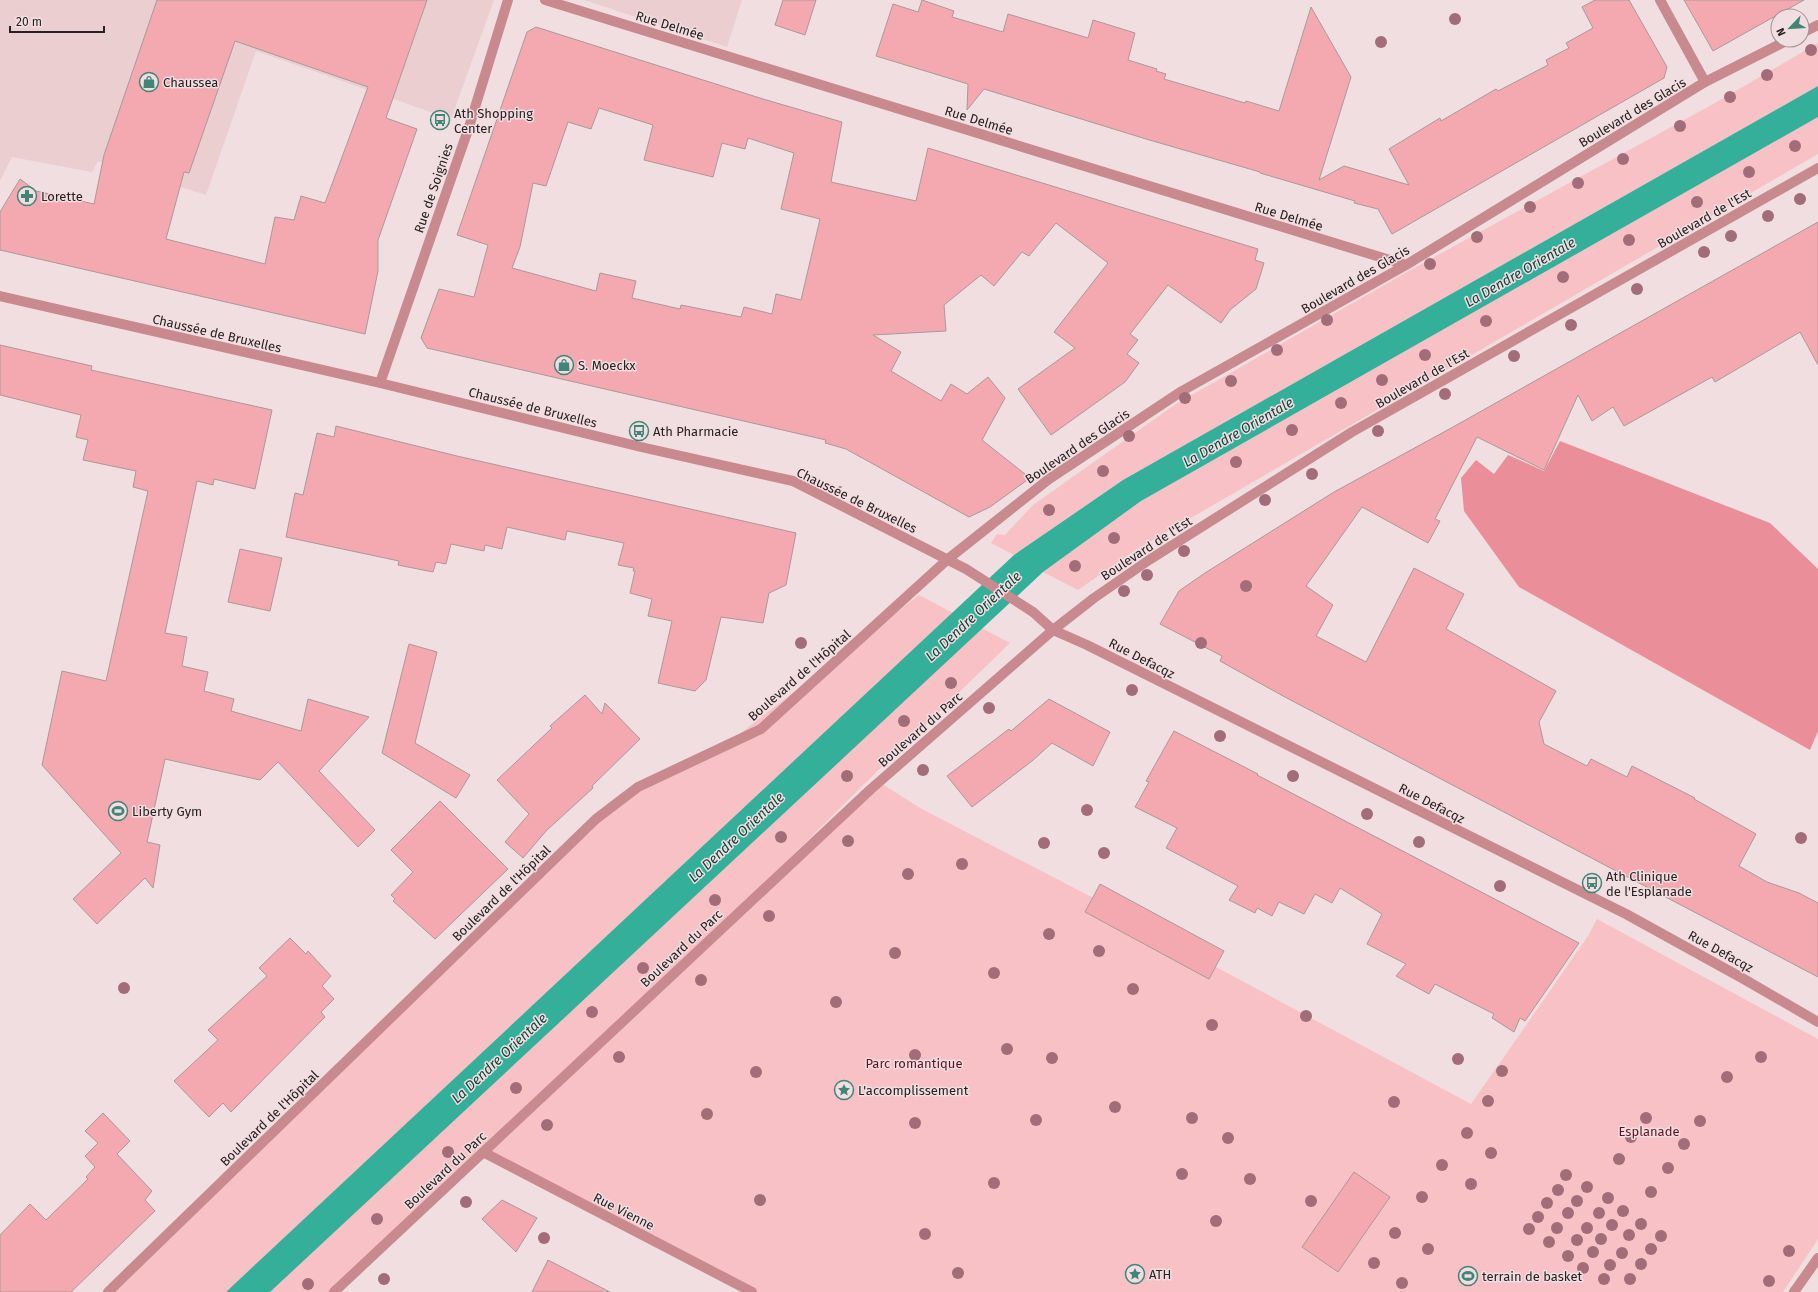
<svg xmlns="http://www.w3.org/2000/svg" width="1818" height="1292" font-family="'Fira Sans',sans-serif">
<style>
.built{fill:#eaced0}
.green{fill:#f7c1c5}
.forest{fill:#ea8e99}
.water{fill:#34b09a}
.building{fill:#f4a9b1;stroke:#aa989a;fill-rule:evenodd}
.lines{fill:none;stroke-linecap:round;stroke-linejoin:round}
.minor{stroke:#c8898f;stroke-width:10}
.tertiary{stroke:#c8898f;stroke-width:10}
.tree{fill:#a26d79}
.labels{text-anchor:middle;stroke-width:3;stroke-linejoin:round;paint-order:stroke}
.street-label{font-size:13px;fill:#282122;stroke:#f1dee0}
.poi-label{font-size:13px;fill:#282122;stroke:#f1dee0;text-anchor:start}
.park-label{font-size:13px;fill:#621125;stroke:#f1dee0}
.water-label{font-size:14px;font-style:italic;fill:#10453c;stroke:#f1dee0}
</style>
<rect width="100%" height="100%" fill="#f1dee0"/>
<path class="built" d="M0,0h494l-43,119 -195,-68 -50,144 -108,-34 -6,11 -80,-15 -12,24z
M584,0h158l-15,47z"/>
<path class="green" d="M1818,43v43l-695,394 -109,75 -23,-12 6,-9 8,1 28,-30 143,-101 231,-132 308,-169z
M1818,117v37l-684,397 -56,39 -35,-18 98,-71z
M919,595l91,48 -149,144 -145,145 163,-150 41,26 181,94 115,65 255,137 56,-80 61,-88 9,-17 221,120v200l-35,53h-1031l-268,-140 -150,140h-226l488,-473 42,-32 86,-41z"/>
<path class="forest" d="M1560,441l210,82 48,46v162l-8,19 -291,-163 -55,-76 -3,-33 15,-18 18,14 14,-19 36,16z"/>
<path class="water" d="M1818,86v31l-677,384 -98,71 -773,720h-44l788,-737 109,-75z"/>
<path class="building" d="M157,0h270l-41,118 31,11 -39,111v31l-13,63 -365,-84v-38l20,-33 16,12 58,13 10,-49zM235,41l133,46 -43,116 -24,-7 -7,24 -19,-3 -10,47 -99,-25 18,-67 5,1z
M783,0h33l-11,35 -30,-10z
M922,0l32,11 -2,6 51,15 5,-18 80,24 5,-18 42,13 -7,27 29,9 -1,2 10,3 -2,5 81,24 1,-2 33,10 32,-104 40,70 -32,103 25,-14 65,19 -20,-36 51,-31 1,3 55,-32 2,2 50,-26 -2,-5 23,-12 -3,-5 27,-15 -11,-21 13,-7h34l38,67 -3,11 -272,156 -14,-25 -24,-6 1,-2 -95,-28v-1l-114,-33 -162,-50 -17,21 1,-26 -92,-28 17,-52 25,8z
M1684,0h120l-91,51z
M536,27l227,72 79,23 -11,60 85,19 12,-53 330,101 -3,11 9,3 -8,26 -26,21 -9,13 -53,-38 -38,49 8,6 -11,14 12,9 -14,19 -74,53 -33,-46 57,-41 -21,-16 54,-69 -52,-40 -27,33 -7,-4 -28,34 -13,-11 -37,30 2,26 -73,4 28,17 -10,19 50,30 10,-17 16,10 21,-17 17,21 -23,42 48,38 -40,29 -21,10 -123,-68 -21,-6 1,-3 -399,-92 -6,-10 18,-49 35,8 14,-52 -31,-10 70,-203zM599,108l54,17 -9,35 69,17 9,-34 23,6 3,-11 46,15 -13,56 39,10 -19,81 -25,-6 -4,20 -28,-7 -3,10 -60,-12 -1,4 -48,-11 4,-17 -36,-8 -4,18 -84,-23 8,-21 13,-64 13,3 22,-64 23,7z
M1818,222v143l-18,-33 -85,50 -3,-5 -88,49 -11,-19 -21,14 -14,-26 -34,75 -67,-33 -42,82 5,2 -12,22 -66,-36 -56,79 27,19 -17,31 50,26 48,-94 50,26 -18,35 110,62 -17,31 5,22 43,22 4,-7 36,18 5,-11 63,32 -1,1 62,35 -17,32 28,16 32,11 19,10v74l-535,-281 -63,-35 2,-5 -62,-32 19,-33 26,-18 129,-81 119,-65z
M0,345l92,21 -1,4 181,40 -17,79 -41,-10 -1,6 -16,-4 -32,152 22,4 -5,29 26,6 -4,19 30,8 -3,12 70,20 7,-32 61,18 -50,54 56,59 -17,17 -80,-85 -18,18 -95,-21 -18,83 13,3 -7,43 -8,-10 -48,46 -24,-25 48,-46 -79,-88 20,-94 44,10 42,-190 -15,-4 3,-16 -53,-11 5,-20 -12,-3 5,-22 -81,-20z
M336,426l121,30 339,77 -10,52 -17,8 -6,30 -42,-6 -15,63 -11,11 -37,-8 14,-62 -24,-5 4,-17 -22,-6 5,-22h-2l1,-3 -16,-3 6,-22 -57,-12 -2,9 -58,-13 -5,22 -17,-4 -1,6 -33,-7 -5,20 -10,-2 -3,10 -35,-7 1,-4 -113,-24 9,-44 8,2 14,-62 17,4z
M240,549l42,9 -12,53 -42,-9z
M409,644l28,8 -22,91 55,32 -14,23 -74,-45z
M585,695l17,19 3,-11 35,36 -48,47 1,2 -47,43 -23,27 -18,-16 24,-28 -32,-34 55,-52 -2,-2z
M1049,699l61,33 -17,34 -41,-23 -20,18 -60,46 -25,-31 62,-47 2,2z
M1174,731l84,43 -1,1 322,168 -54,78 -5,-3 -6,14 -22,-14 2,-4 -59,-30 -6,10 -33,-18 10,-12 -39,-20 15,-30 -42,-26 -8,15 -17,-9 -11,20 -25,-12 -7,14 -15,-8 -2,5 -26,-13 9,-14 -72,-38 11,-20 -42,-21 14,-25 -3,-1z
M440,801l68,68 -73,70 -42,-38 2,-2 -4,-4 22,-23 -22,-22z
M1100,884l124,67 -15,28 -124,-67z
M290,938l16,16 2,-3 23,25 -9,10 12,13 -13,13 4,5 -94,95 -8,-9 -14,14 -35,-36 44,-41 -10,-10 59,-54 -8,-8z
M103,1113l27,28 -13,13 35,37 -7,9 10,11 -84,81h-71v-57l30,-31 16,16 42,-41 -2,-2 9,-10 -10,-11 13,-13 -13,-12z
M1354,1172l36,25 -52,75 -36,-25z
M502,1200l35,18 -21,34 -34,-33z
M548,1260l62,32h-78z"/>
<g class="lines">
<path class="minor" d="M545,0l861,265
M1660,0l45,82
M1802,33l16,-8
M483,1152l269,140
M108,1292l488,-473 42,-32 123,-58 187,-170 101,-80 133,-88 224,-126 299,-183 83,-42
M334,1292l537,-503 182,-159 41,-32 55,-38 203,-128 466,-264
M1794,1292l24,-34"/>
<path class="tertiary" d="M0,296l380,87 261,64 152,34 173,88 67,43 20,18 34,15 539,269 116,64 76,44
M380,383l89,-256 39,-127"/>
</g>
<g class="tree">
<circle cx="1455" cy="19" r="6"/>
<circle cx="1381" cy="42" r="6"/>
<circle cx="1811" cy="50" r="6"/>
<circle cx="1767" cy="75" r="6"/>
<circle cx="1730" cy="97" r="6"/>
<circle cx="1680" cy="126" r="6"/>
<circle cx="1795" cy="146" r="6"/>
<circle cx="1623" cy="159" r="6"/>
<circle cx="1749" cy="172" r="6"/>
<circle cx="1578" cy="183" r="6"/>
<circle cx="1800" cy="199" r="6"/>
<circle cx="1697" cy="202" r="6"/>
<circle cx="1530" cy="207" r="6"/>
<circle cx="1768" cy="216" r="6"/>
<circle cx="1731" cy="236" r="6"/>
<circle cx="1477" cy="237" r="6"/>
<circle cx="1629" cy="240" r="6"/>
<circle cx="1704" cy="252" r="6"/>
<circle cx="1430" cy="264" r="6"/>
<circle cx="1563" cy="277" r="6"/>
<circle cx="1637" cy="289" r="6"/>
<circle cx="1327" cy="320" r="6"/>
<circle cx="1486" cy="321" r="6"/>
<circle cx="1571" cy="325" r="6"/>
<circle cx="1277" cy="350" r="6"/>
<circle cx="1425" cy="355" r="6"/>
<circle cx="1514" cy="356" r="6"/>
<circle cx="1382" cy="380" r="6"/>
<circle cx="1231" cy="381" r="6"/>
<circle cx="1445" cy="394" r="6"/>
<circle cx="1185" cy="398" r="6"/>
<circle cx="1341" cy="403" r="6"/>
<circle cx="1292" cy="430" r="6"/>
<circle cx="1378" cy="431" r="6"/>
<circle cx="1129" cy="436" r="6"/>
<circle cx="1236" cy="462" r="6"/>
<circle cx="1103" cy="471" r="6"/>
<circle cx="1312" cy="474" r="6"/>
<circle cx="1265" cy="500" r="6"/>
<circle cx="1049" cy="510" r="6"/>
<circle cx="1114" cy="538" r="6"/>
<circle cx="1184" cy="551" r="6"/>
<circle cx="1075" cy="566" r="6"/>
<circle cx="1147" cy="575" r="6"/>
<circle cx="1246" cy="586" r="6"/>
<circle cx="1124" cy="591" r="6"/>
<circle cx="801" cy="643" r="6"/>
<circle cx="1201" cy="643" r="6"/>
<circle cx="951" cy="683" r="6"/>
<circle cx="1132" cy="690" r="6"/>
<circle cx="989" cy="708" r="6"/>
<circle cx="904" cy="721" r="6"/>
<circle cx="1220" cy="736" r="6"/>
<circle cx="923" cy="770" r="6"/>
<circle cx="847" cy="776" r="6"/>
<circle cx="1293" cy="776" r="6"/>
<circle cx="1087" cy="810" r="6"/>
<circle cx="1367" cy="814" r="6"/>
<circle cx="781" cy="837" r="6"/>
<circle cx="1801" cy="838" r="6"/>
<circle cx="848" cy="841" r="6"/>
<circle cx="1419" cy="842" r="6"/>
<circle cx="1044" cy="843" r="6"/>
<circle cx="1104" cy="853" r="6"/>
<circle cx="962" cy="864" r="6"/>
<circle cx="908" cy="874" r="6"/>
<circle cx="1500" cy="886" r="6"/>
<circle cx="715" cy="900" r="6"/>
<circle cx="769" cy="916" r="6"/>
<circle cx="1049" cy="934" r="6"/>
<circle cx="1099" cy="951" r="6"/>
<circle cx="895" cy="953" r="6"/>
<circle cx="643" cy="968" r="6"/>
<circle cx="994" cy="973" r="6"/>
<circle cx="701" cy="980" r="6"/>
<circle cx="124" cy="988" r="6"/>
<circle cx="1133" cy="989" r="6"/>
<circle cx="836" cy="1002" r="6"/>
<circle cx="592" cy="1012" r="6"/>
<circle cx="1306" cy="1016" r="6"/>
<circle cx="1212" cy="1025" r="6"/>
<circle cx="1007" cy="1049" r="6"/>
<circle cx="915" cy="1055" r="6"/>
<circle cx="619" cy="1057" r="6"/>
<circle cx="1761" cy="1057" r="6"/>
<circle cx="1052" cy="1058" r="6"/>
<circle cx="1458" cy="1059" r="6"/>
<circle cx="1502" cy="1071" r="6"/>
<circle cx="756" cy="1072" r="6"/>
<circle cx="1727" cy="1077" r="6"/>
<circle cx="516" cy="1088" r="6"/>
<circle cx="1488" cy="1101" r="6"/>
<circle cx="1394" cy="1102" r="6"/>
<circle cx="1115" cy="1107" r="6"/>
<circle cx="707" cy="1114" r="6"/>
<circle cx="1192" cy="1118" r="6"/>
<circle cx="1646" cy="1118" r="6"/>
<circle cx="1036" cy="1120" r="6"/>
<circle cx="1700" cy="1121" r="6"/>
<circle cx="915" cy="1123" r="6"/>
<circle cx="547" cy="1125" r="6"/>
<circle cx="1467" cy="1133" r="6"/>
<circle cx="1631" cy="1137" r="6"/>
<circle cx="1228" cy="1138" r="6"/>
<circle cx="1684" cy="1144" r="6"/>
<circle cx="448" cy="1152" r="6"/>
<circle cx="1491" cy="1153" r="6"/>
<circle cx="1619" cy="1159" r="6"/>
<circle cx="1442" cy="1165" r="6"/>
<circle cx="1668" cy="1168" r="6"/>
<circle cx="1182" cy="1174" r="6"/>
<circle cx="1566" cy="1175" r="6"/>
<circle cx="1250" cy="1179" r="6"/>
<circle cx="994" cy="1183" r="6"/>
<circle cx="1471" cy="1184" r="6"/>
<circle cx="1587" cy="1187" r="6"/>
<circle cx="1558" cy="1190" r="6"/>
<circle cx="1651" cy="1192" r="6"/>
<circle cx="1422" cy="1197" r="6"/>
<circle cx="1608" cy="1198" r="6"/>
<circle cx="760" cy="1200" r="6"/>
<circle cx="1311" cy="1201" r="6"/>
<circle cx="1577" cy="1201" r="6"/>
<circle cx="466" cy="1202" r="6"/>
<circle cx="1547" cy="1203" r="6"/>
<circle cx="1623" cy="1211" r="6"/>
<circle cx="1568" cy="1213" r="6"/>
<circle cx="1599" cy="1213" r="6"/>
<circle cx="1538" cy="1217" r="6"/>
<circle cx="377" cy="1219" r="6"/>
<circle cx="1216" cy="1221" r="6"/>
<circle cx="1641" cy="1224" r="6"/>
<circle cx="1612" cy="1225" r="6"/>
<circle cx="1557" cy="1228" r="6"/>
<circle cx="1587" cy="1228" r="6"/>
<circle cx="1529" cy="1229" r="6"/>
<circle cx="1395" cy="1233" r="6"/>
<circle cx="925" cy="1234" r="6"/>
<circle cx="1629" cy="1235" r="6"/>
<circle cx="1661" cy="1236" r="6"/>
<circle cx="544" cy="1238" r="6"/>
<circle cx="1601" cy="1239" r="6"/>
<circle cx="1577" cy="1240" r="6"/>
<circle cx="1549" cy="1242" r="6"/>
<circle cx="1428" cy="1249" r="6"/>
<circle cx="1651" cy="1249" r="6"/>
<circle cx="1789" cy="1251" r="6"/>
<circle cx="1593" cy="1252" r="6"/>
<circle cx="1622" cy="1253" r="6"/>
<circle cx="1568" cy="1256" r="6"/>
<circle cx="1374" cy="1263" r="6"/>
<circle cx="1641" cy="1264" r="6"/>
<circle cx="1610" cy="1265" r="6"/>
<circle cx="1583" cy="1268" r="6"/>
<circle cx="958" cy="1273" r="6"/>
<circle cx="384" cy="1279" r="6"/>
<circle cx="1604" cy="1279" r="6"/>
<circle cx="1630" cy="1279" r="6"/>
<circle cx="1769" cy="1281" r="6"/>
<circle cx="1402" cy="1283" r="6"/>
<circle cx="308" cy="1284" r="6"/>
</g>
<defs>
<g id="shop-ring" transform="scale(1)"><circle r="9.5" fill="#f1dee0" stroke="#428578" stroke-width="1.5"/><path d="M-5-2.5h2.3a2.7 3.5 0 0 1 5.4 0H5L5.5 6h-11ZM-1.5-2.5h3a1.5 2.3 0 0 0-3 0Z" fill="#428578"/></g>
<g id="bus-ring" transform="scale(1)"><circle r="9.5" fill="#f1dee0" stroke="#428578" stroke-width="1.5"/><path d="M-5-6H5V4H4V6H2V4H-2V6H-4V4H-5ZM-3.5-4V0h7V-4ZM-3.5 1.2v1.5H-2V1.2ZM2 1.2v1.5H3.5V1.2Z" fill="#428578"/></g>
<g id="pharmacy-ring" transform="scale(1)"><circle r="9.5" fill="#f1dee0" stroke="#428578" stroke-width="1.5"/><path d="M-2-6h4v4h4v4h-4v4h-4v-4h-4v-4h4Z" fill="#428578"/></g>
<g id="stadium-ring" transform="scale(1)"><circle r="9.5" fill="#f1dee0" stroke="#428578" stroke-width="1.5"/><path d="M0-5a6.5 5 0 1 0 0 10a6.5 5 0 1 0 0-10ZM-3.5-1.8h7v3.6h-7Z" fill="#428578"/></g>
<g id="sight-ring" transform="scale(1)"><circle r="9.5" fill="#f1dee0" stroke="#428578" stroke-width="1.5"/><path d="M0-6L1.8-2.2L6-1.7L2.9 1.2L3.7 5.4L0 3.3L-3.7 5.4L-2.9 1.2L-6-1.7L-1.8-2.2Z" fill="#428578"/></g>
</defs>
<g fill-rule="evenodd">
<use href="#shop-ring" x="149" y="82"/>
<use href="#bus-ring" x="440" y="120"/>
<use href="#pharmacy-ring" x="27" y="196"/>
<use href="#shop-ring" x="564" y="365"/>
<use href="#bus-ring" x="639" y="431"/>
<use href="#stadium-ring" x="118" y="811"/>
<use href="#bus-ring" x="1592" y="883"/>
<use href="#sight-ring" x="844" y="1090"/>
<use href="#sight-ring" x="1135" y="1274"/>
<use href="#stadium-ring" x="1468" y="1276"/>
</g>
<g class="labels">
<g class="street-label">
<text transform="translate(670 25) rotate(17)" y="5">Rue Delmée</text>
<text transform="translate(1632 112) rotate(-31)" y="5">Boulevard des Glacis</text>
<text transform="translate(979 120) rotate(17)" y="5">Rue Delmée</text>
<text transform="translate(433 188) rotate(-71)" y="5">Rue de Soignies</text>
<text transform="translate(1289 216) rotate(17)" y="5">Rue Delmée</text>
<text transform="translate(1704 218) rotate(-30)" y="5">Boulevard de l'Est</text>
<text transform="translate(1355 279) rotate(-30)" y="5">Boulevard des Glacis</text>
<text transform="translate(217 333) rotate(13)" y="5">Chaussée de Bruxelles</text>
<text transform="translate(1422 378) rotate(-30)" y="5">Boulevard de l'Est</text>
<text transform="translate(533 407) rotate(14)" y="5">Chaussée de Bruxelles</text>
<text transform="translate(1077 446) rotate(-34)" y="5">Boulevard des Glacis</text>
<text transform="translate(857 500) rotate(26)" y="5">Chaussée de Bruxelles</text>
<text transform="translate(1146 548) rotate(-33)" y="5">Boulevard de l'Est</text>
<text transform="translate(1142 658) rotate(27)" y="5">Rue Defacqz</text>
<text transform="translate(799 675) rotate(-41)" y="5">Boulevard de l'Hôpital</text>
<text transform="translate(920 729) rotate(-41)" y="5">Boulevard du Parc</text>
<text transform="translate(1432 803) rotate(27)" y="5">Rue Defacqz</text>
<text transform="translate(501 893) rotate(-44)" y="5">Boulevard de l'Hôpital</text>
<text transform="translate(681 948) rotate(-43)" y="5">Boulevard du Parc</text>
<text transform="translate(1721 951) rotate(29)" y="5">Rue Defacqz</text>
<text transform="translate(269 1118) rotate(-44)" y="5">Boulevard de l'Hôpital</text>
<text transform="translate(445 1170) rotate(-43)" y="5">Boulevard du Parc</text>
<text transform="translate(624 1211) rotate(27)" y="5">Rue Vienne</text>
</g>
<g class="poi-label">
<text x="163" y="87">Chaussea</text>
<text x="454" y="118">Ath Shopping<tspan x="454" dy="15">Center</tspan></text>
<text x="41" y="201">Lorette</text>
<text x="578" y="370">S. Moeckx</text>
<text x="653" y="436">Ath Pharmacie</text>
<text x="132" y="816">Liberty Gym</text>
<text x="1606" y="881">Ath Clinique<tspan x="1606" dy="15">de l'Esplanade</tspan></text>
<text x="858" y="1095">L'accomplissement</text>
<text x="1149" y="1279">ATH</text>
<text x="1482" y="1281">terrain de basket</text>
</g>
<g class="park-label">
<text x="914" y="1068">Parc romantique</text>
<text x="1649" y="1136">Esplanade</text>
</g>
<g class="water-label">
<text transform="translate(1520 272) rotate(-30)" y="5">La Dendre Orientale</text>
<text transform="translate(1238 432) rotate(-30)" y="5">La Dendre Orientale</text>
<text transform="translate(973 616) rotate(-43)" y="5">La Dendre Orientale</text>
<text transform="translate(736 837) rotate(-43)" y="5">La Dendre Orientale</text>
<text transform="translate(499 1058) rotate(-43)" y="5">La Dendre Orientale</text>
</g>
</g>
<g transform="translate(1790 28) rotate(245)"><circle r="19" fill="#f1dee0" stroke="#a19294"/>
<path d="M0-3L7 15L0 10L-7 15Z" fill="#428578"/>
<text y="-6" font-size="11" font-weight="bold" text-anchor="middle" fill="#282122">N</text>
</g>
<path d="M10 26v6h94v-6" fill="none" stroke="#282122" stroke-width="2"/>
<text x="16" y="26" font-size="12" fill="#282122" stroke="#f1dee0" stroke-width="3" paint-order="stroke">20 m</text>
</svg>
